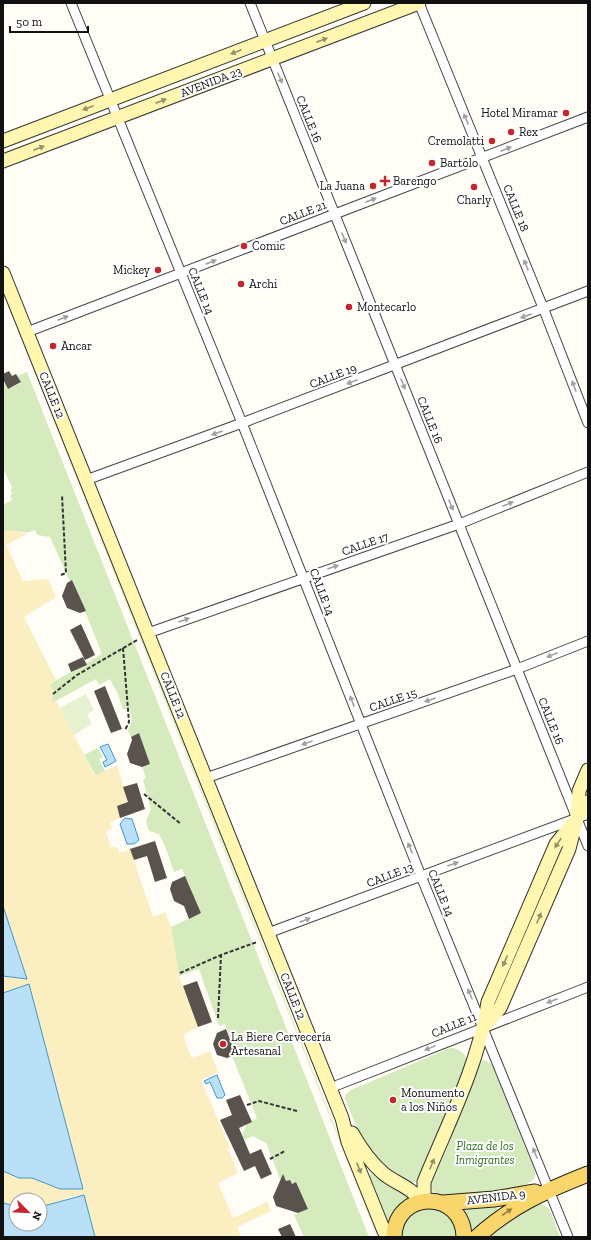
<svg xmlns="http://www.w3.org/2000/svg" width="591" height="1240" font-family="'Zilla Slab',serif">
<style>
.green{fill:#d5ebbd}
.sand{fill:#fbeec1}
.pitch{fill:#e6f2cf}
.water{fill:#b9e0f7;stroke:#3f96cf}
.building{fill:#5a524d}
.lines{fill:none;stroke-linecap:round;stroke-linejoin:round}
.street-casing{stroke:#444;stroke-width:11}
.secondary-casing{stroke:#333;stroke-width:15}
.primary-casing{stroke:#222;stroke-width:17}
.path{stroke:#333;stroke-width:2;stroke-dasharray:4 2;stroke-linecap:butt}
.street{stroke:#fff;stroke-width:9}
.secondary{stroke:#fff6b0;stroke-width:13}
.primary{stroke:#f9d66b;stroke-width:15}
.oneway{fill:#948f68}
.oneway2{fill:#a0a0a0}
.oneway3{fill:#917d42}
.poi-dot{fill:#c4262e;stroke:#fff;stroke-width:1.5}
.labels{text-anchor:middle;stroke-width:4;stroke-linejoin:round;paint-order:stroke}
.street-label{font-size:12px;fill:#111;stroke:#fff}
.poi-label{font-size:12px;fill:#111;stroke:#fff;text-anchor:start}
.park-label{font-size:12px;font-style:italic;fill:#2f6b1f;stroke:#fff}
</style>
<rect width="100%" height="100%" fill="#fffdf5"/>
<path class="green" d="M27,372l342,865h-65l-10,-22 14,-6 -12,-27 -4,2 -2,-4 -4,1 -2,-3 -4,1 -14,-36 -13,-7 -9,4 -2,-6 5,-10 10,-6 -25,-62 4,-2 -11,-30 -6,2 -20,-57 -20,7 -8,-49 30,-14 -19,-44 -8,3 -9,-26 -6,-12 -10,-3 -3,-10 5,-12 -8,-29 3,-2 -4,-11 8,-3 -11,-30 -8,3 -3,-7 4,-10 -3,-12 -6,2 -5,-16 -8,-15 -11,6 -3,-6 -44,24 -2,-19 52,-30 -29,-73 -3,1 -20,-45 -13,-2 -2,-5c-11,6 -21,-2 -32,2v-27l9,-5 -2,-5 2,-1 -1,-4 1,-3 -9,-19v-89l5,10 13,-6 -3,-7z
M98,748l5,9 -4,2 6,12 -9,5 -12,-21z
M450,1048c10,0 18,7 17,17l-48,115 -8,3c-38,-14 -52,-50 -66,-84v-4l6,-5z
M486,1060l6,5 43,106v6c-8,16 -79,21 -96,17 -5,-1 -7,-3 -10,-7l1,-7 48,-113 4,-6z
M373,1173l38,26 -20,21 -5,-1 -17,-40 1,-5z
M539,1202l10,6 11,29h-73l10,-10z
M496,1206l1,4 -1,2 -23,19 -1,-1 -3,-11 -6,-10z
M434,1207l19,11 5,19h-56c-1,-22 15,-27 32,-30z"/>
<path class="sand" d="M9,530l18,4 -21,11 17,36 25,-2 8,18 -32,20 32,63 -6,4 4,7 -2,11 4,-2 39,76 22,-11 1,3 10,34 -11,4 3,12 -10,4 2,6 -6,4 5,15h6l3,6 10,-4 23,68 12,-5 6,15 8,49 19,51 -15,8 9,24 18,-8 8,21 -17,8 29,68 -2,1 10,24 -20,10 15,35 34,-16 4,9 -34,16 4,10h-146l-11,-42 -14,2 -26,10h-4v-7h-24v6l-13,-3v-32l16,7h13l28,11h23l-55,-205 -25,9v-17l24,3 -24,-73v-374z"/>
<path class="pitch" d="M20,330l359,907h-2l-359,-906z
M86,694l8,16 -7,4 5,10 -18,11 -14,-27z"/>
<path class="water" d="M108,744l8,17 -11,6 -2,-5 4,-2 -7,-13z
M125,818l7,1 7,21 -5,4h-7l-7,-20z
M3,906l24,73 -24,-3z
M29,984l54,205h-23l-28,-11h-13l-16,-7v-178z
M217,1075l8,20 -3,3h-5l-7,-16 -4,2 -2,-3z
M84,1195l11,42h-92v-34l13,3v18h24v-17z"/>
<path class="building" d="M9,371l3,5 4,-2 5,8 -13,7 -5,-10v-5z
M72,580l14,31 -6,2 -13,-5 -5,-12 5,-13z
M81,624l14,31 -10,5 -15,-30z
M83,657l4,8 -16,7 -3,-8z
M105,686l17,43 -11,4 -17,-42z
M139,733l11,31 -8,3 -12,-4 -3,-9 5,-14 -1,-3z
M137,783l8,26 -25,9 -3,-12 11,-4 -5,-15z
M155,841l12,37 -12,4 -8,-26 -13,4 -4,-11z
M185,876l16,37 -12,6 -5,-13 -10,-5 -4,-12 2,-7z
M197,981l15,41 -14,5 -15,-41z
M226,1029l10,26 -9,3 -10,-3 -4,-11 4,-11z
M240,1095l12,27 -13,6 11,26 11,-5 11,25 -11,5 -6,-13 -11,5 -24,-51 12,-5 -6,-15z
M283,1174l3,7 4,-1 2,4 4,-2 12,27 -10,4 -22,-7 -3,-9z
M290,1224l6,13h-14l-4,-8z"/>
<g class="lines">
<g class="street-casing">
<path id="street" d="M71,3l171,420 179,453 147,361
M250,3l338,843
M419,3l125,307 44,113
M27,332l561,-215
M86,480l156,-57 346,-132
M148,633l311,-109 129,-52
M206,778l311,-109 71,-28
M268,933l320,-119
M330,1088l258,-101"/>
</g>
<g class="secondary-casing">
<path id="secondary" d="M3,141l361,-138
M3,161l416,-158
M3,273l339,845 6,24 36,89 5,6
M484,1027l16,-19 69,-159 8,-31 11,-16
M352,1133c9,16 18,29 32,41 13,10 29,14 37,28
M424,1201v-19c24,-59 54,-116 64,-180l68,-158 21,-26 2,-27 9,-21"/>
</g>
<g class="primary-casing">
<path id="primary" d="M443,1203l51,-4 41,-7
M394,1237c1,-48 69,-48 70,0
M477,1237c34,-31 68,-46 111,-63"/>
</g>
<path class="path" d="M61,575l5,-2 -4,-78
M123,648l6,74 -4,8
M53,694l24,-19 60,-35
M144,794l37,30
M180,973l41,-18 36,-13
M218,1018l3,-63
M247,1105l12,-4 38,10
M270,1159l15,-8"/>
<use href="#street" class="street"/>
<use href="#secondary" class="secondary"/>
<use href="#primary" class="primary"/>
</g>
<defs><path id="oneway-solid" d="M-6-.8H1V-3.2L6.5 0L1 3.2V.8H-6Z"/></defs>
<g class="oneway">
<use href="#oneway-solid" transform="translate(322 40) rotate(-21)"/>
<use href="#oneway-solid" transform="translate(236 52) rotate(159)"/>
<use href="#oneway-solid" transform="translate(161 101) rotate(-21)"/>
<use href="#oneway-solid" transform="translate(88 108) rotate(159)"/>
<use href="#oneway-solid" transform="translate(39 148) rotate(-21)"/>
<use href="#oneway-solid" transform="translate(558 843) rotate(123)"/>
<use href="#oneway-solid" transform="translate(539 918) rotate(-67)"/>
<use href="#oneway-solid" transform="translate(505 961) rotate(113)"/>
<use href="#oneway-solid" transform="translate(432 1164) rotate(-68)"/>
<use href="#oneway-solid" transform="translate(359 1168) rotate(68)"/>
</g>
<g class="oneway2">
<use href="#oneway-solid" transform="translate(280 78) rotate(68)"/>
<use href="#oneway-solid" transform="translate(466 119) rotate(-112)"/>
<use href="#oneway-solid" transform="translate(506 149) rotate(-21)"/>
<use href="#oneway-solid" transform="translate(371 200) rotate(-21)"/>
<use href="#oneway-solid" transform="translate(344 238) rotate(68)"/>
<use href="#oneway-solid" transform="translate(211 262) rotate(-21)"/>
<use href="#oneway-solid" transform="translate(526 265) rotate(-112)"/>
<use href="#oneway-solid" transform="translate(526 316) rotate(160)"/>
<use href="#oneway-solid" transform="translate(63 318) rotate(-21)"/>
<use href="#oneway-solid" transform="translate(352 382) rotate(159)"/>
<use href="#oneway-solid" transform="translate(403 384) rotate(68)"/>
<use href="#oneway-solid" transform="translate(574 386) rotate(-111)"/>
<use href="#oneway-solid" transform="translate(217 433) rotate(160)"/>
<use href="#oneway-solid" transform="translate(508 504) rotate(-22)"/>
<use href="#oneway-solid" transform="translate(451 505) rotate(68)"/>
<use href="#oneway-solid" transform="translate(333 567) rotate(-19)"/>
<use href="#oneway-solid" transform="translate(184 620) rotate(-20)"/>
<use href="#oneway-solid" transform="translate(552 655) rotate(158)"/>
<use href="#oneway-solid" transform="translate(430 700) rotate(161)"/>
<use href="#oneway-solid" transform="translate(352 701) rotate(-111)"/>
<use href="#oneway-solid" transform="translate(307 743) rotate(161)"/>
<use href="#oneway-solid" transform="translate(410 848) rotate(-112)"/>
<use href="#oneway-solid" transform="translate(453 864) rotate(-20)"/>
<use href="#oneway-solid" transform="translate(305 920) rotate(-21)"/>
<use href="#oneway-solid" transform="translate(470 994) rotate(-113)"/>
<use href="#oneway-solid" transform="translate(552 1001) rotate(159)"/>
<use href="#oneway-solid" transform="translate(430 1048) rotate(158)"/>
<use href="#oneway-solid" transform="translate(535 1153) rotate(-112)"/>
</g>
<use class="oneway3" href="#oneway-solid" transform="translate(507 1212) rotate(-34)"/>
<g class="poi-dot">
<circle cx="566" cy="113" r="4"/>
<circle cx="511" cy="132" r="4"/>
<circle cx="492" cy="141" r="4"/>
<circle cx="432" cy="163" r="4"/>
<path d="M383 175h4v4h4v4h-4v4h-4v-4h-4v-4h4z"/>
<circle cx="373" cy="186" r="4"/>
<circle cx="474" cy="187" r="4"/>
<circle cx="244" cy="246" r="4"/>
<circle cx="158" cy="270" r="4"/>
<circle cx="241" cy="284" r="4"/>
<circle cx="349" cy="307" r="4"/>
<circle cx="53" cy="346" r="4"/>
<circle cx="223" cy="1044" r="4"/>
<circle cx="393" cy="1100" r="4"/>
</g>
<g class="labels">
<g class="street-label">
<text transform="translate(211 82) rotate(-21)" y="4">AVENIDA 23</text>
<text transform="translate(309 119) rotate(68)" y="4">CALLE 16</text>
<text transform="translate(516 208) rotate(68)" y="4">CALLE 18</text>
<text transform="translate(303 213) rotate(-21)" y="4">CALLE 21</text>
<text transform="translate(201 291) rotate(68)" y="4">CALLE 14</text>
<text transform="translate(333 376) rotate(-21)" y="4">CALLE 19</text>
<text transform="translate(52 395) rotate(68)" y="4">CALLE 12</text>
<text transform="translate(430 420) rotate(68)" y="4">CALLE 16</text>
<text transform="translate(365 544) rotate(-19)" y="4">CALLE 17</text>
<text transform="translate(322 592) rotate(69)" y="4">CALLE 14</text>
<text transform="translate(173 695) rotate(68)" y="4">CALLE 12</text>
<text transform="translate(393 700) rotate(-19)" y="4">CALLE 15</text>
<text transform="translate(551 721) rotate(68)" y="4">CALLE 16</text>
<text transform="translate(390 875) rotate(-21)" y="4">CALLE 13</text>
<text transform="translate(441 893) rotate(68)" y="4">CALLE 14</text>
<text transform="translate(293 996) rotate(68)" y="4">CALLE 12</text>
<text transform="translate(454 1025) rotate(-22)" y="4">CALLE 11</text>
<text transform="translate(496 1197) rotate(-7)" y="4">AVENIDA 9</text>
</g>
<g class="poi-label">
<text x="558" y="117" text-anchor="end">Hotel Miramar</text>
<text x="519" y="136">Rex</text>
<text x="484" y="145" text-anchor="end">Cremolatti</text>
<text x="440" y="167">Bartolo</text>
<text x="393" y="185">Barengo</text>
<text x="365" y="190" text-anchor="end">La Juana</text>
<text x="474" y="204" text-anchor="middle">Charly</text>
<text x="252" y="250">Comic</text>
<text x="150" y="274" text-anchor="end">Mickey</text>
<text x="249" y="288">Archi</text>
<text x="357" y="311">Montecarlo</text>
<text x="61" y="350">Ancar</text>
<text x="231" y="1041">La Biere Cervecería<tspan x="231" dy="14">Artesanal</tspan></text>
<text x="401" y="1097">Monumento<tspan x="401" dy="14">a los Niños</tspan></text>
</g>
<g class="park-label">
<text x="485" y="1150">Plaza de los<tspan x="485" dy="14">Inmigrantes</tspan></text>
</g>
</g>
<rect width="591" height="1240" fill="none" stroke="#111111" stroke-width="8"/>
<g transform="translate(28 1212) rotate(114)"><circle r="19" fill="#ffffff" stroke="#a0a0a0"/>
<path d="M0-3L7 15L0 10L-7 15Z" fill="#c4262e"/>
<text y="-6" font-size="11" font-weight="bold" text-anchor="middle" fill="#111111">N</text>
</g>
<path d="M10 26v6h78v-6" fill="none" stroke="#111111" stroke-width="2"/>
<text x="16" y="26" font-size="12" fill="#111111" stroke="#ffffff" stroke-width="3" paint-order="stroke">50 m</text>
</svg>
